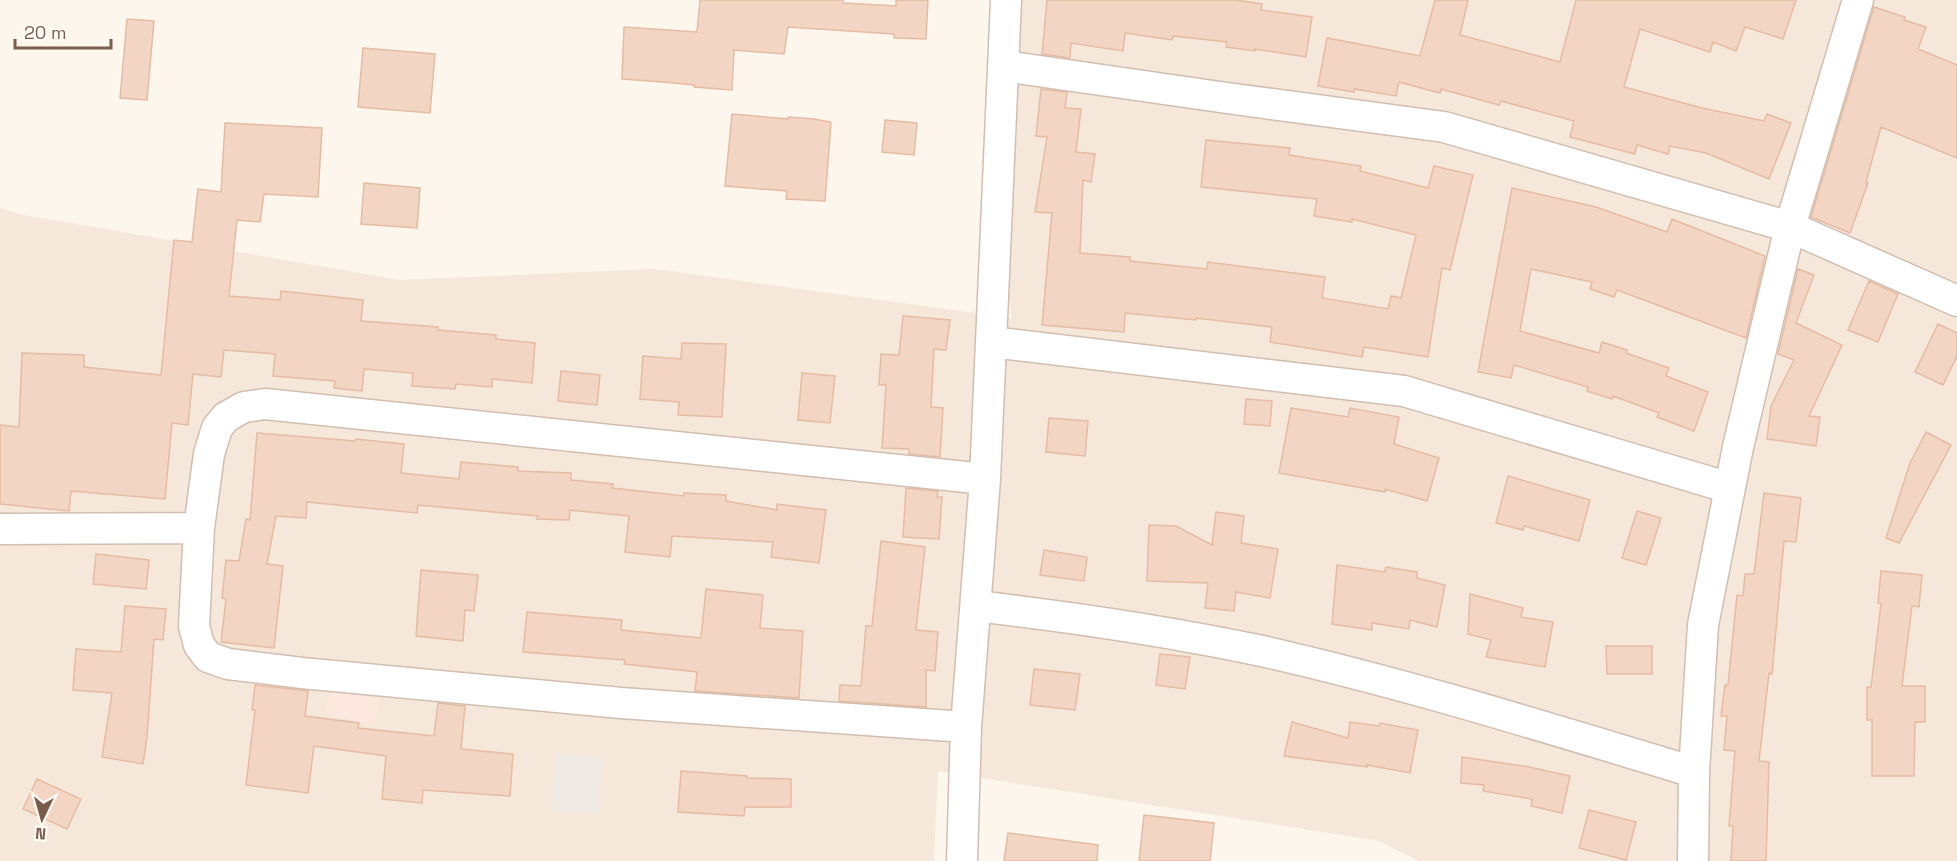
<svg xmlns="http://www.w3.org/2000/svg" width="1957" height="861" font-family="'Space Grotesk',sans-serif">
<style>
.residential{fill:#f5e8da}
.commercial{fill:#fde8e0}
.industrial{fill:#efe9e4}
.building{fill:#f3d5c3;stroke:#e6bba3;stroke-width:1.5}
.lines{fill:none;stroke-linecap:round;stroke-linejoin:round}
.street-casing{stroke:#d1beb0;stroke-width:33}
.street{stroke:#fff;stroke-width:30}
</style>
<rect width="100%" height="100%" fill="#fdf6ec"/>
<path class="residential" d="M1017,0h940v861h-538l-40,-20 -441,-70 -4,90h-934v-653l24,7 377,65 254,-11 357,49 -8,-51z"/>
<path class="commercial" d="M332,686l48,14 -7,26 -48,-14z"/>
<path class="industrial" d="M557,753l46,5 -5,56 -46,-4z"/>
<path class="building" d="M700,0h143v3l53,3v-6h32l-2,39 -32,-1v-4l-106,-7 -4,27 -50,-4 -2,40 -38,-3v-2l-31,-3 -41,-3 2,-52 73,5z
M1047,0h189l26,4 -1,6 51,7 -6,40 -51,-8v2l-29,-4 1,-5 -54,-6 -1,4 -47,-7 -2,18 -52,-8 -1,15 -28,-4z
M1435,0h33l-8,35 100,27 16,-62h220l-13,39 -38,-12 -9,24 -23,-9 -3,10 -70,-23 -16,58 78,21 62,13 3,-7 24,9 -22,56 -63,-26 -36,-7 -2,8 -31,-9 -2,9 -65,-17 4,-16 -73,-20 -2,4 -58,-16 -1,4 -41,-11 -3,14 -42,-7v3l-36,-6 9,-48 93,18z
M1874,7l31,10 -1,3 22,7 -8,22 39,16v93l-76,-31 -15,55 2,1 -18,50 -39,-16z
M127,19l27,2 -7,79 -27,-2z
M363,48l72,6 -5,59 -72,-6z
M1041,89l26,3 -2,16 16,1 -5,43 19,2 -4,28 -8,-2 -3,73 50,4v4l77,8 1,-7 117,15 -3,21 66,11 3,-13 10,2 15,-63 -64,-16v3l-38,-6 3,-17 -116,-12 5,-47 84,8 -1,7 72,11 -1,5 68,17 6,-22 39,9 -23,95 -8,-2 -14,89 -64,-10 -2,10 -92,-15 2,-15 -76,-9v2l-71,-7 -1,19 -82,-7 10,-112 -17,-1 12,-75 -11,-1z
M732,114l56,5v-2l26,2 17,3 -6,79 -39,-2 1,-8 -62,-5z
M885,120l32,3 -3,32 -32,-3z
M225,123l97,5 -4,69 -54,-3 -4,28 -23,-2 -8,76 51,4 1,-9 82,9 -2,21 77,6v3l58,5v4l39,4 -3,40 -40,-4v8l-36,-3 -1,5 -43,-3 1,-13 -49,-4 -2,22 -28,-3 1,-7 -62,-5 2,-22 -51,-4 -3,27 -28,-3 -5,51 -16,-2 -7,76 -94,-8 -2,20 -69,-7v-79l19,2 3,-74 62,2v12l77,8 13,-135 18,2 6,-53 23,3z
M364,183l56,5 -3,40 -56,-4z
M1512,188l84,19 71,25 5,-13 93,37 -19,82 -129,-48 -3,7 -24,-8 2,-7 -61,-13 -11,62 79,22 3,-11 25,8 -1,3 43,15 -3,8 42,16 -14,39 -37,-14 2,-4 -46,-17 -1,3 -25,-8 1,-4 -74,-22 -3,13 -33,-6z
M1798,269l16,6 -18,48 46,22 -33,71 11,1 -4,29 -49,-7 4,-33 23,-46 -16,-6z
M1869,281l29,13 -20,48 -30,-12z
M903,316l47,4 -4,30 -12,-1 -3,58 12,1 -3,49 -31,-3v-5l-27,-1 4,-63h-7l2,-31 18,1z
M1938,324l19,9v23l-14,29 -28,-13z
M682,343l44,1 -4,73 -44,-2 1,-13 -39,-3 3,-43 38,3z
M561,371l39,4 -3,30 -39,-4z
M802,373l33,3 -5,47 -32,-3z
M1246,399l26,2 -2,25 -26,-2z
M1291,408l57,9 2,-9 49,9 -5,27 45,14 -12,43 -42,-12v3l-106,-19z
M1049,418l39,3 -3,35 -39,-4z
M1926,432l25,13 -52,98 -13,-5 24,-75z
M257,433l98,8 1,-2 48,5 -3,29 58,6 2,-17 57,5v4l53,2v7l42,4 -1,4 72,8v-3l42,2v6l51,9v-6l49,6 -7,53 -48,-6 2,-15 -101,-6 -2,21 -45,-5 4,-36 -59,-6 -1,10 -32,-1 1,-3 -120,-11 -1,8 -110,-11 -1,16 -30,-2 -9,48 16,2 -9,82 -53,-6 5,-43 -4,-1 4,-38 13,1 7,-42 4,1z
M1508,476l82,24 -11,41 -55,-15 -1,4 -27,-7z
M906,488l32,3 -1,6h5l-3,42 -36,-2z
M1764,493l37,5 -5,44 -12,-1 -12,133 -3,-1 -10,88 10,1 -3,99h-35l2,-35h-4l6,-75 -11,-1 3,-34h-6l4,-31h3l9,-90 6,1 2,-22h9z
M1637,511l24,7 -15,47 -24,-7z
M1216,512l28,4 -3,27 37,6 -8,49 -34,-6 -2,19 -29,-3 3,-25 -61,-2 2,-56 27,1 36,19z
M881,541l44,6 -9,83 22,2 -3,39 -9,-1v37l-87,-6 1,-16 21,1 5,-60h6z
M1044,550l43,7 -3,24 -44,-6z
M96,554l53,6 -3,29 -53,-5z
M1337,565l48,7 1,-5 31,5v6l28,7 -8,42 -27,-7 -1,9 -37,-6v7l-40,-6z
M421,570l57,5 -4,36 -9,-1 -2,31 -47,-5z
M1881,571l41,4 -3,32 -7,-1 -10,80h23v36h-10l-1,54h-42v-56h-5v-33h4l10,-83 -3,-1z
M706,589l57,6 -3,33 43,3 -4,67 -104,-7 2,-19 -73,-8 1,-4 -102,-8 4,-40 95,8 -1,10 80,8z
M1470,594l53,14 -2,9 32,5 -8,45 -59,-10 5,-17 -23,-6z
M125,606l41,3 -3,31 -9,-1 -7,98 -4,27 -41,-7 10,-64 -39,-3 3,-41 45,3z
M1606,646h46v28h-45z
M1160,654l30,3 -5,32 -29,-4z
M1034,669l46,5 -5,36 -45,-5z
M255,685l53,6 -3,25 54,7 -1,5 76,8 4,-33 27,3 -4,43 52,5 -3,42 -87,-6 -1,13 -40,-4 4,-43 -72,-10 -6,47 -62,-8 9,-75h-3z
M1292,722l56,16 2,-16 29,4 1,-3 38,7 -8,43 -43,-8v2l-83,-11z
M1462,757l67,10 41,9 -8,37 -31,-7 1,-7 -49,-8 1,-6 -23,-2z
M681,771l66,5v2l44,1v28h-46l-1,9 -66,-4z
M37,779l44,20 -14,30 -44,-20z
M1589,810l47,12 -10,38 -47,-12z
M1144,815l70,8 -4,38h-71z
M1008,833l90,12 -1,16h-93z"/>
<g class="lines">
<g class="street-casing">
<path id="street" d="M1004,66l223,32 217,29 346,100 167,74
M991,342l413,49 326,97
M0,529l199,-1
M976,606c96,11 191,25 286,45 146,33 289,78 432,121
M966,727l-345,-24 -319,-30 -74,-9 -20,-7 -9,-12 -5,-19 5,-98 10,-74 8,-26 9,-11 18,-10 21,-3 720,75
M962,861l4,-134 19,-248 21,-479
M1693,861l1,-89 9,-147 35,-178 52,-220 68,-227"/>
</g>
<use href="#street" class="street"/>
</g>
<g transform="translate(42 819) rotate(185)" stroke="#fffaf3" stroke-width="4.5" paint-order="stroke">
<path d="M0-4.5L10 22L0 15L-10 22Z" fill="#7a5c4d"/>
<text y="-9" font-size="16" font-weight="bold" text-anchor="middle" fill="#7a5c4d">N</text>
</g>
<path d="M15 39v9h96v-9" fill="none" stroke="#7a5c4d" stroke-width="3"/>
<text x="24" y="39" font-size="18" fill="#7a5c4d" stroke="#fffaf3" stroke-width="4.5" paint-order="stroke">20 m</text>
</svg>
